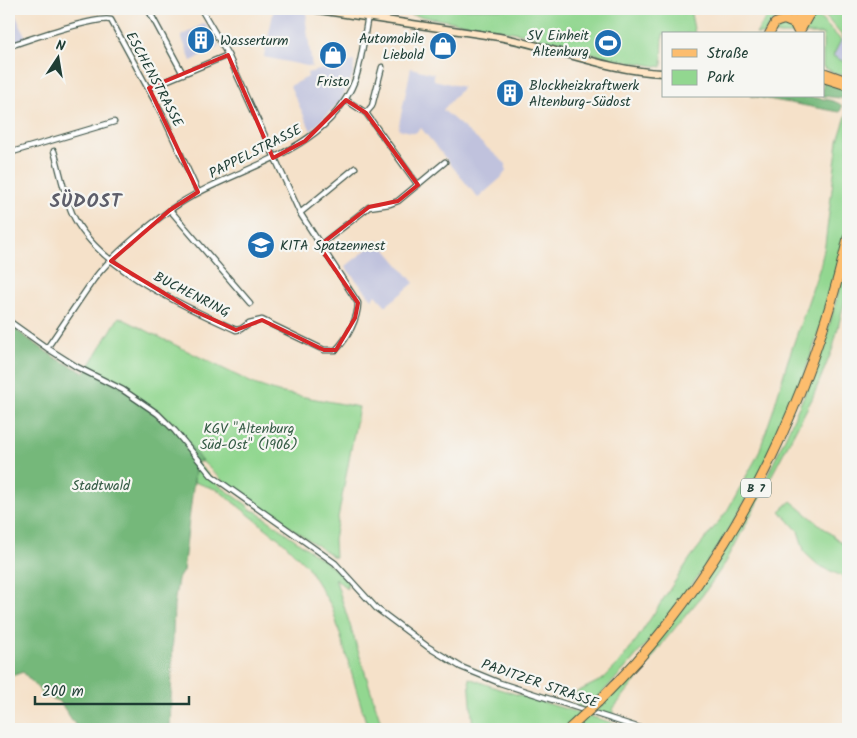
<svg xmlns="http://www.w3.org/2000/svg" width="857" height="738" font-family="Kalam,sans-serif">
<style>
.industrial{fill:#c0c2dd}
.green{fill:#92d790;stroke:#588a62}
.forest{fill:#75b87a;stroke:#4a7a57}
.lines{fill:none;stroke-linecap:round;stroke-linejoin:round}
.street-casing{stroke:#3f564a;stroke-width:7}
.secondary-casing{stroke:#3f564a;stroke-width:9}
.primary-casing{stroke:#3f564a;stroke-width:10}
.highway-casing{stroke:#3f564a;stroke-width:11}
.street{stroke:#fff;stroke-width:4.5}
.secondary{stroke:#fee5c5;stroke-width:6}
.primary{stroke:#fcbd6e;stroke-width:8}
.highway{stroke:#fcbd6e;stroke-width:9}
.highway-bridge-casing{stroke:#3f564a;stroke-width:11;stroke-linecap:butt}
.highway-bridge{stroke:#fcbd6e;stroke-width:9}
.marked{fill:none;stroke:#d62828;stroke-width:4;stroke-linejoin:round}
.labels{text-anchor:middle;stroke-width:4.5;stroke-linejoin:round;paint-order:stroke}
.shield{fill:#f6f6f2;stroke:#60746d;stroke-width:1}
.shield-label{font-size:12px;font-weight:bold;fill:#1f3d34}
.poi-label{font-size:14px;fill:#1f3d34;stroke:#f6f6f2;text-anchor:start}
.street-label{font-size:14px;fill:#1f3d34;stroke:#f6f6f2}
.park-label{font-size:14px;fill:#365c46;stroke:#f6f6f2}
.district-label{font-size:19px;font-weight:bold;letter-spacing:1px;fill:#5d5e6a;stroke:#f6f6f2}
</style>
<rect width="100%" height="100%" fill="#f6f6f2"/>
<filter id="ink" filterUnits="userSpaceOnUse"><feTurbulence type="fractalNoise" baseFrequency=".02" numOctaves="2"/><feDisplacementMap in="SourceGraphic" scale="10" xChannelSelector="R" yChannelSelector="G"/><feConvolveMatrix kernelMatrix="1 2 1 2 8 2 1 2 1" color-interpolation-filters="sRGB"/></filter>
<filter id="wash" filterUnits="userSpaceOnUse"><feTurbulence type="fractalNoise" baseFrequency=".0096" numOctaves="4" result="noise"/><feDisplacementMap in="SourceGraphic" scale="20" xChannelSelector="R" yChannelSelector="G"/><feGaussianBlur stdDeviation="1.12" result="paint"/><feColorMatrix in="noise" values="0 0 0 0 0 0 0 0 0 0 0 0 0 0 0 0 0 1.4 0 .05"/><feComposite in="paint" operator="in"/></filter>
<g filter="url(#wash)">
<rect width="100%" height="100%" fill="#f5e1c9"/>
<path class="industrial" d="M9,9h4l13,29 -17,5z
M274,9h12l21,4 -1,9 6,45 -48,-10z
M205,23l14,24 -28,14 -10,-25z
M846,32l2,1v31l-15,-8z
M354,61l-1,13 -12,26 -30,31 -21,-45 18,-9 -1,-4z
M411,68l23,6v6l29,7 -20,23 63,54v7l-5,7 -23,20 -57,-70 -6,5 -17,-4z
M378,240l36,43 -28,23 -10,-11 -4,4 -27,-32z"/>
<path class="green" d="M377,9h313l5,25h-32l-1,33 -49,-8 -88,-25z
M802,9h8c-19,15 -36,-2 -45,25h-9c9,-14 11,-23 30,-23 6,0 11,1 16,-2z
M821,9h27v24l-2,-1 -3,5 -22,-26z
M817,15l24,25 -8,16 15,8v12l-11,-2 -14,-7v-33h-20l10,-18z
M781,24l9,1 7,9h-25l2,-5z
M848,110c0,26 0,51 0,76 0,11 1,23 0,34 -2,26 -14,60 -21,85 -37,129 -104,252 -193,353 -12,15 -26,28 -39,42l-2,-1 -9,9 -8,-3 -4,-5 3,-7 28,-14 16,-16 18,-24 54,-82 36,-46 31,-56 15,-44 15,-51 32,-93 5,-22 13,-104z
M848,256v31l-15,61 -21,51 -86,163 -24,34 -37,44 -21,30 -31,39 1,6 -2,2 -16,-5 44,-49 108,-153 17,-29 14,-30 27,-60 22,-61z
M119,317l135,67 24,8 81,15 -25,132 1,19 -112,-77 -98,-92 -37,-21z
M196,462l24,24 27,19 2,4 8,3 74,54 17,16 -1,7 -12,-11 48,151h-15l-36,-122 -25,-41 -24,-24 -65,-52 -24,-8z
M791,501l52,43 5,8v27l-30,-14 -13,-12 -7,-22 -18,-20z
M469,678l30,11 134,40h-160z"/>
<path class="forest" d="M823,81l25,6v12l-25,-3z
M751,96c17,0 81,-2 91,10l-2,6z
M9,325l45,32 31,16 3,-5c32,18 69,37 93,65 8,9 14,20 21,29h-6l-13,109 -5,8 -4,26 -4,124h-92l-18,-27 -16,-7 -21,-23 -14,5z"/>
</g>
<g filter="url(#ink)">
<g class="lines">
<g class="street-casing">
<path id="street" d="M148,9l35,65
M9,46c19,-6 86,-30 102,-26l54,100 33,72
M149,88l79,-33
M346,100l20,13 52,72
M366,113l6,-7 10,-39
M54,151c6,20 10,43 18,62 24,55 112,93 164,117l5,-1 8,-6 13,-3 62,30h12c11,-11 22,-31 22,-47l-58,-90 -72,-158 -27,-46
M9,153l105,-31
M170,210l80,93
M300,213l55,-45
M319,246l50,-39 21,-3 8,-3 47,-39
M9,321l38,27 30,19 46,23 35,24 17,17 37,45 123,87 41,45 52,39 33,20 39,16 143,46
M47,348c16,-23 31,-46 47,-69 20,-26 49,-49 76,-69 60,-44 155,-52 185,-130 7,-18 9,-45 13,-64"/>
</g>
<g class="secondary-casing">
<path id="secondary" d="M312,9l187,28c55,10 108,34 164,36"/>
</g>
<g class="primary-casing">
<path id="primary" d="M769,34l6,-11 9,-3 10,4 5,10
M823,72l25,9
M823,78l25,8"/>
</g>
<g class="highway-casing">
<path id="highway" d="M789,21l11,-2 9,-4
M799,32l10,-18 6,-5
M598,702c13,-13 26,-27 39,-41 106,-120 175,-268 211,-423"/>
</g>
<use href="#street" class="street"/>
<use href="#secondary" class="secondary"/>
<use href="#primary" class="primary"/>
<use href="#highway" class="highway"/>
<g class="highway-bridge-casing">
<path id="highway-bridge" d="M569,729l29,-27"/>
</g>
<use href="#highway-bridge" class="highway-bridge"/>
</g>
</g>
<path class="marked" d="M228,55l45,103 32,-17 41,-41 20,13 52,72 -20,16 -29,6 -50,39 39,57 -3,15 -19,32h-12l-62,-30 -26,10 -46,-21 -79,-48 59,-51 28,-18 -49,-104z"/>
<defs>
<g id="building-disc" transform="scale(1.4375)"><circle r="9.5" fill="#1f6fb2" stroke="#f6f6f2"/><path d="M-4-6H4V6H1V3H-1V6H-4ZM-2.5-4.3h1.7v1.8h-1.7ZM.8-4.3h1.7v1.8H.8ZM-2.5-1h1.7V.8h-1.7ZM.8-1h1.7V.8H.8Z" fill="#fff"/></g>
<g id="stadium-disc" transform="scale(1.4375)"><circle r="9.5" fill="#1f6fb2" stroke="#f6f6f2"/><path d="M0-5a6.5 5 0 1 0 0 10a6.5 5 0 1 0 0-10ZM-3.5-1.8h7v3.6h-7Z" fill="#fff"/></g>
<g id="shop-disc" transform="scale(1.4375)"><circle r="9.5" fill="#1f6fb2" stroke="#f6f6f2"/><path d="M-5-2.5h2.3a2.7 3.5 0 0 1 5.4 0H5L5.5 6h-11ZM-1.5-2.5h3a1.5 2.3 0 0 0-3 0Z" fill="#fff"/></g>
<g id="school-disc" transform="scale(1.4375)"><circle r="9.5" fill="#1f6fb2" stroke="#f6f6f2"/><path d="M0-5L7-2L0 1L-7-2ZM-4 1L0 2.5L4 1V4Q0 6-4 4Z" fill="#fff"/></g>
</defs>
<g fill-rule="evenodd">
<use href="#building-disc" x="201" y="40"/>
<use href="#stadium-disc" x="608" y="43"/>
<use href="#shop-disc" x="443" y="46"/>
<use href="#shop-disc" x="333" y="55"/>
<use href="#building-disc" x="510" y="93"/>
<use href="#school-disc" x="261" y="245"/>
</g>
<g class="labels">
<rect class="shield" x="741" y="478.5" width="30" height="19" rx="4"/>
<g class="shield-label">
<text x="756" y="492">B 7</text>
</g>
<g class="poi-label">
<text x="589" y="40" text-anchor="end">SV Einheit<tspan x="589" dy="16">Altenburg</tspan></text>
<text x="424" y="43" text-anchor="end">Automobile<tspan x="424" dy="16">Liebold</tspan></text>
<text x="220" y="45">Wasserturm</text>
<text x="333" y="86" text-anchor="middle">Fristo</text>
<text x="529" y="90">Blockheizkraftwerk<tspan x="529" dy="16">Altenburg-Südost</tspan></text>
<text x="280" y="250">KITA Spatzennest</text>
</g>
<g class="street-label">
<text transform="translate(155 79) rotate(62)" y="5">ESCHENSTRASSE</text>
<text transform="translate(255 151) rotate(-27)" y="5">PAPPELSTRASSE</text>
<text transform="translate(192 294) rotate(27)" y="5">BUCHENRING</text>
<text transform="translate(540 683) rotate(19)" y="5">PADITZER STRASSE</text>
</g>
<g class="park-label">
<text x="249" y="433">KGV "Altenburg<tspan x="249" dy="16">Süd-Ost" (1906)</tspan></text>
<text x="101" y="490">Stadtwald</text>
</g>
<g class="district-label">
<text x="86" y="207">SÜDOST</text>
</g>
</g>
<rect width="857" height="738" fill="none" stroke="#f6f6f2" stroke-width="30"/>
<rect x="662" y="32" width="162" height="65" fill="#f6f6f2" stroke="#a0aca6"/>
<rect x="672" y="49" width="25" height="8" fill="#fcbd6e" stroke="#a0aca6"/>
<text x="707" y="58" font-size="15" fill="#1f3d34">Straße</text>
<rect x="672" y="70" width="25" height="15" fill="#92d790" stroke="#a0aca6"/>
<text x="707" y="82" font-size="15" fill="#1f3d34">Park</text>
<g transform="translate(58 58) rotate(12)" stroke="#f6f6f2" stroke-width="4" paint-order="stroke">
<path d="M0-4L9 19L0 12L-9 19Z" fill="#1f3d34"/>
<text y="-8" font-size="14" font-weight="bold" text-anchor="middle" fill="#1f3d34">N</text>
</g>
<path d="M35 696v8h154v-8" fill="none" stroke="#1f3d34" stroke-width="2.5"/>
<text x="42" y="696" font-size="15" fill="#1f3d34" stroke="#f6f6f2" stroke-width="4" paint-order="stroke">200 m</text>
</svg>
